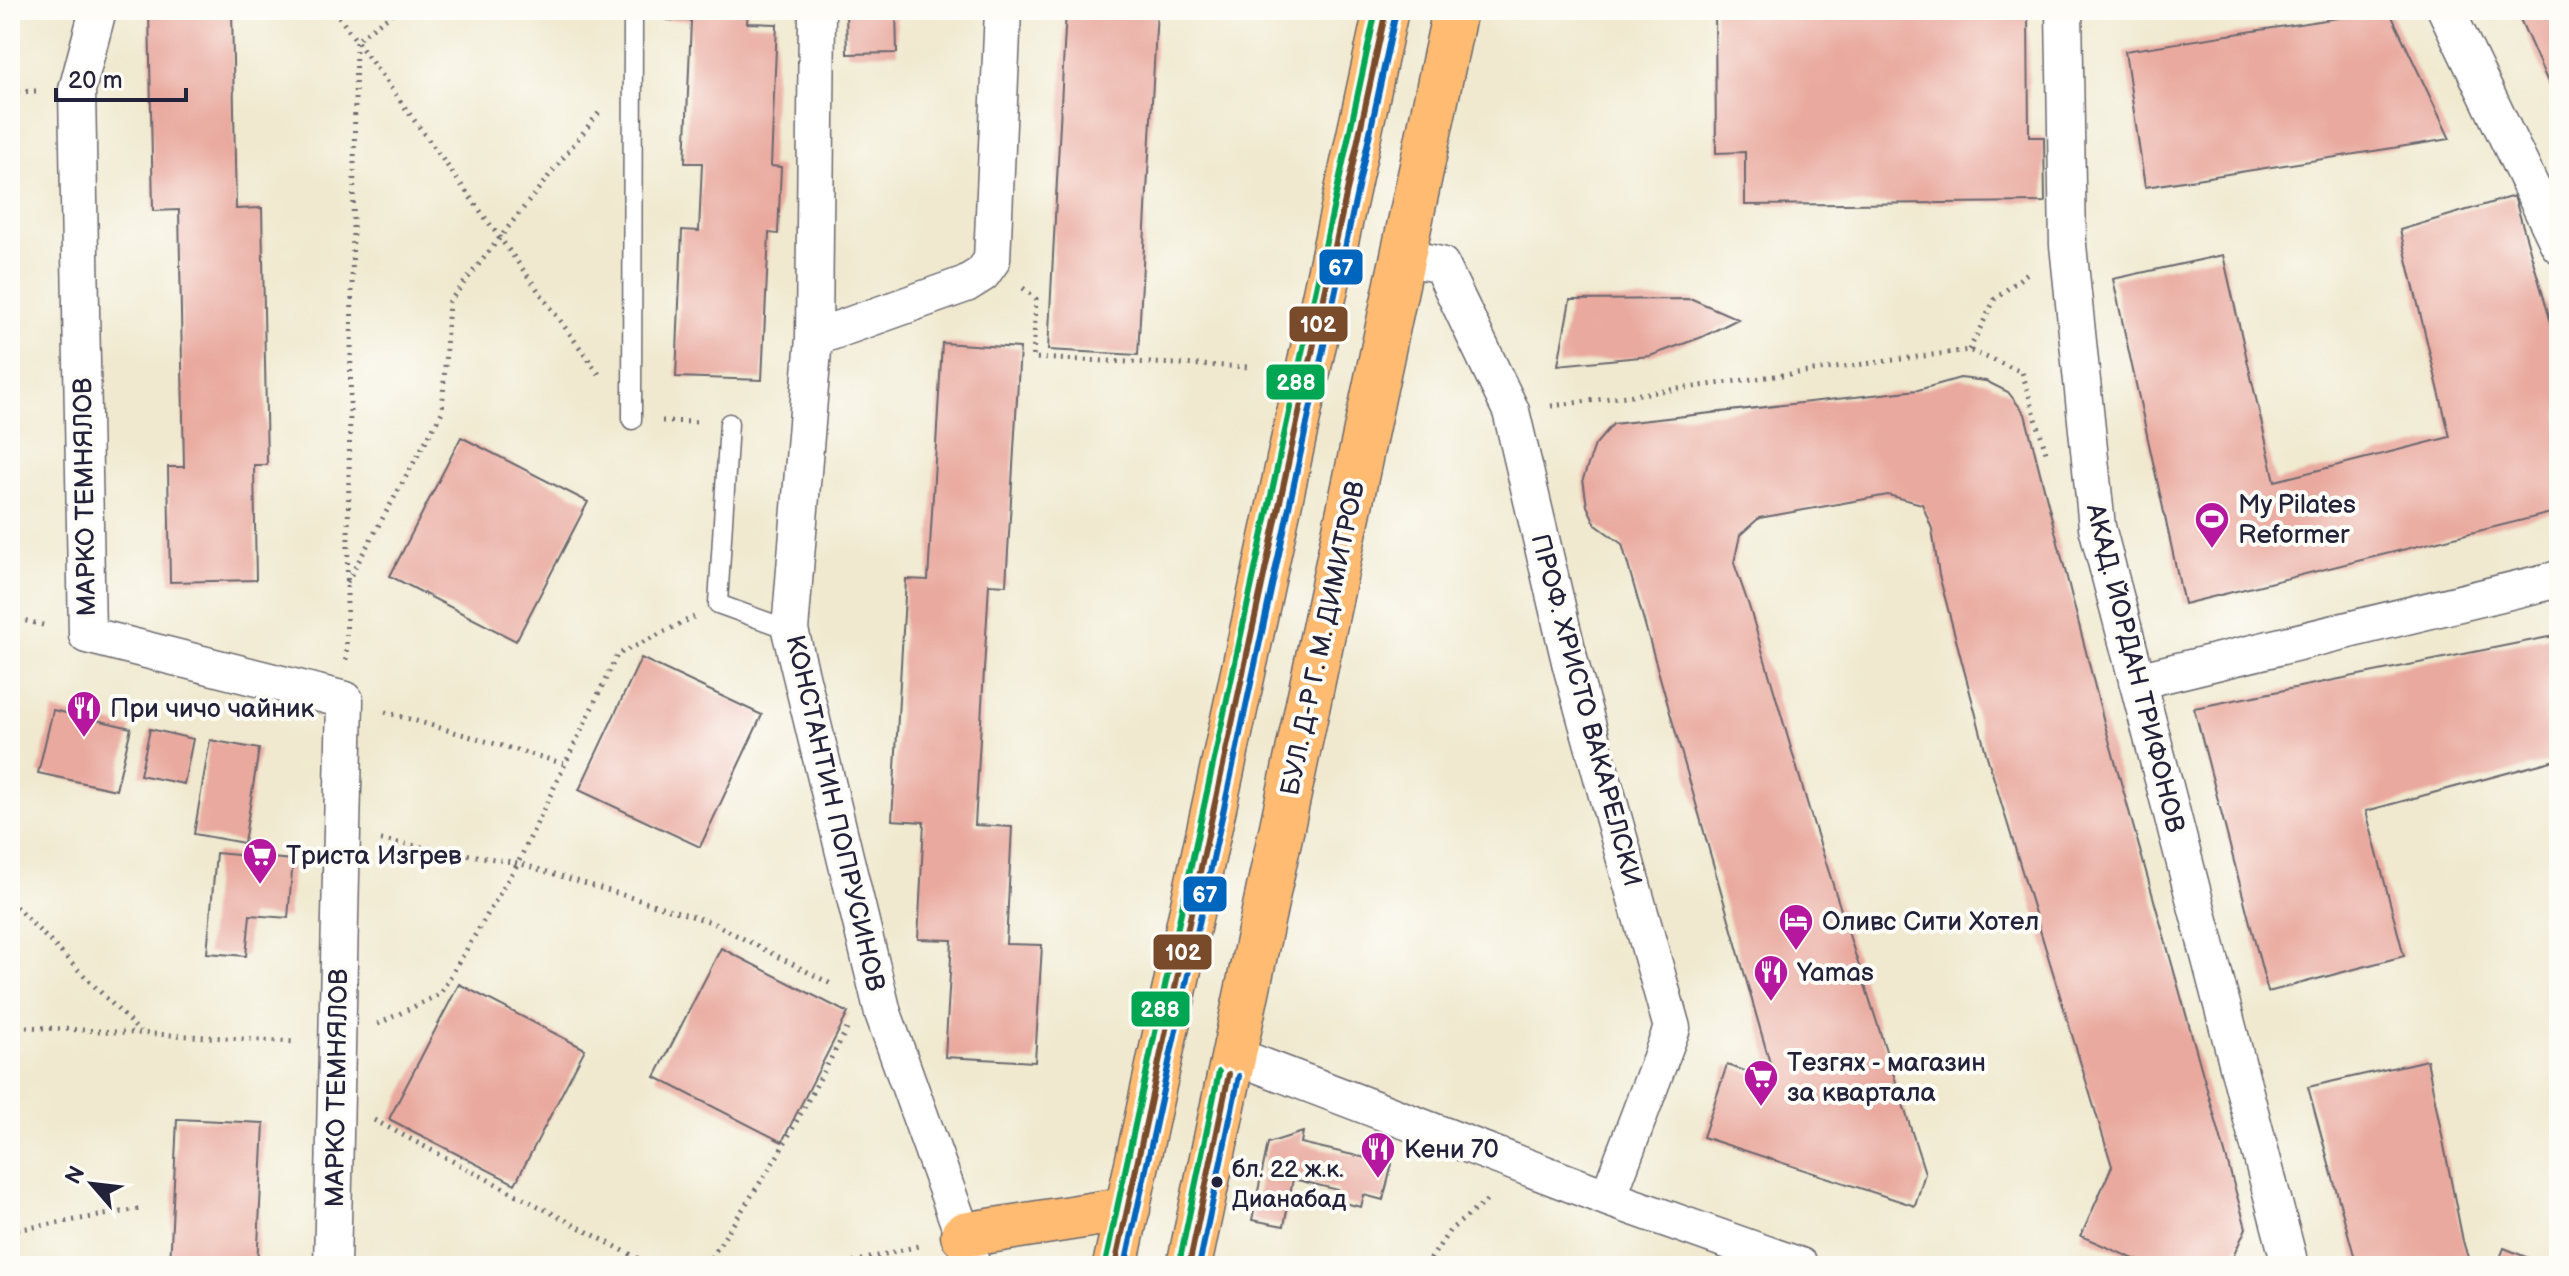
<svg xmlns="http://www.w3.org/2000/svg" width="2569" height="1276" font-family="'Balsamiq Sans',sans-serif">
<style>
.building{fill:#e9a99e}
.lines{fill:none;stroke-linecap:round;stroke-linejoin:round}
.service-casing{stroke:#6a686f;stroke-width:21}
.minor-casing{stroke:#6a686f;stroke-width:39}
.primary-casing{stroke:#6a686f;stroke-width:47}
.path{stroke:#6a686f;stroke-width:5;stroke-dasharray:2 6;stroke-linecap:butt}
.service{stroke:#fff;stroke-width:18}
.minor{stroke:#fff;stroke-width:36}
.primary{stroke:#febb71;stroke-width:44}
.bus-1-casing{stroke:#fdfcf7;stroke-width:12}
.bus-2-casing{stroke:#fdfcf7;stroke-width:12}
.bus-3-casing{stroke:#fdfcf7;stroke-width:12}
.bus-1{stroke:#7a4b2a;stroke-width:6}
.bus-2{stroke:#0065bd;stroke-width:6}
.bus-3{stroke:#00a651;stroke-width:6}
.bus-dot{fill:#22223b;stroke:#fdfcf7;stroke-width:3}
.labels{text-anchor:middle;stroke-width:8;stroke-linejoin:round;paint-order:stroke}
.bus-label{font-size:24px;fill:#22223b;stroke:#fdfcf7;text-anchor:start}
.street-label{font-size:26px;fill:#22223b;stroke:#fdfcf7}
.poi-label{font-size:26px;fill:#22223b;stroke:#fdfcf7;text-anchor:start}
.line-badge{stroke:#fdfcf7;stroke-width:3}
.badge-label{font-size:22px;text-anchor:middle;font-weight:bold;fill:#fff}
</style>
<rect width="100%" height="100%" fill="#fdfcf7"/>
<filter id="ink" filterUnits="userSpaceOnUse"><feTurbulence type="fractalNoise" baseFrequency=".0125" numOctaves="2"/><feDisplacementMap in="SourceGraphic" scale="16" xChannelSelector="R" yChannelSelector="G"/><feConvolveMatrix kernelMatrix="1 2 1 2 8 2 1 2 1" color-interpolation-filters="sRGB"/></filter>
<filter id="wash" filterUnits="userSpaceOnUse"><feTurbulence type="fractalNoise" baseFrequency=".006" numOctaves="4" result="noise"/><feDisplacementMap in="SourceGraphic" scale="32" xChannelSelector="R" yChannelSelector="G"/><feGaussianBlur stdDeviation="1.8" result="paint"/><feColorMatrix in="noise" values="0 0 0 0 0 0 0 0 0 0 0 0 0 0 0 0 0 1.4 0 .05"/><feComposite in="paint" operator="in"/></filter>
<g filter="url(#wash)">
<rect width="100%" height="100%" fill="#f0e9cf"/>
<g id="blocks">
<path class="building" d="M149,10h83l4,199 26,-1 5,257h-13l2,115 -86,2 -2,-115h16l-5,-257 -26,1z
M667,10h81l-1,13 30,1 -6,142 10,1 -3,67 -9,-1 -7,147 -86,-3 6,-147 17,1 3,-68h-17l6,-142 -25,-1z
M846,10h50l1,43 -50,1z
M1066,10h91l-19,345 -90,-5z
M1715,10h313l1,127h15l1,65 -300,3v-53l-29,1z
M2389,10l61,129 -305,48 -20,-136z
M2516,10h43v96l-12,-26z
M2514,196l45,154v161l-375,93 -71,-325 110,-24 52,226 175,-44 -50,-207z
M1692,299l46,20 -36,18 -52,19 -92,9 12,-65z
M942,343l78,5 -14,237 -17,-1 -14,241 37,2 -6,117 36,1 -7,117 -90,-5 7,-117 -34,-1 6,-117 -32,-2 14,-241 22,1z
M1960,378l26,3 22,11 17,22 79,308 142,506 -17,38h-79l-69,-30 31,-70 -126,-413 -47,-178 -7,-46 -10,-25 -34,-9 -129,23 -19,17 -6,28 15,43 63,213 113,354 -10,33 -212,-69 24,-72 48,16 -153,-537 -26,-19 -9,-19 -4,-27 12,-34 18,-21 305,-34z
M461,437l127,65 -72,139 -126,-65z
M2559,635v124l-193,52 38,145 -136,36 -74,-284z
M641,658l121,57 -62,132 -121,-57z
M53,710l78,18 -15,62 -78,-17z
M150,729l43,10 -9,45 -44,-9z
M210,740l49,9 -15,94 -50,-9z
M216,853l77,7 -5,58 -38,-3 -4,41 -39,-3z
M721,948l127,65 -66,129 -127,-65z
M459,984l126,65 -70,135 -126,-65z
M2427,1060l36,181 6,20 13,5h-125l-49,-179z
M177,1119l87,4 -7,143h-87z
M1303,1132l-2,11 91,21 -9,36 -19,-5 -3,12 -25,-6 2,-11 -45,-11 -9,47 -32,-6 16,-77z
M2504,1248l44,18h-51z"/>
</g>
</g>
<g filter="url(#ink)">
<use href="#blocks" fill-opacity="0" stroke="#6a686f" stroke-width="2"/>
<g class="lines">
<g class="service-casing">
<path id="service" d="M632,420l1,-410
M729,423l-11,181 72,26"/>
</g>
<g class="minor-casing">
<path id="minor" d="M98,10l-21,80 10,545 258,65 -13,566
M817,10l-3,328 -24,292 93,383 80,222 9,31
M2064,10l4,235 29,282 191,730 -1,9
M2446,10l113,235
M1403,257l38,8 70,146 60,255 101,362 -64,170
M814,338l152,-54 16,-10 10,-14 11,-250
M2137,681l422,-102
M1233,1055l375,143 192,68"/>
</g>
<g class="primary-casing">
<path id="primary" d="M963,1235l165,-26
M1115,1266l271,-1256
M1189,1266l266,-1256"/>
</g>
<path class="path" d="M334,10l265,364
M10,92l27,-1
M1023,288l13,11 -3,59 217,9
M1969,350l26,-51 36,-29
M1551,406l418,-56 53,22 24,80
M662,421l38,1
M347,582l95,-170 7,-110 152,-192
M10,617l37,9
M346,660l10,-620 41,-30
M385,712l180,52
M381,840l137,23 193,59 122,63
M10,901l130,131
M378,1024l62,-30 78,-131 99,-208 77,-38
M10,1026l287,16
M374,1120l273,143h61l16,3
M10,1231l130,-22
M707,1264l71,-109 69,-126
M838,1266l84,-21
M1426,1266l24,-36 40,-32"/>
<use href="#service" class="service"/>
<use href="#minor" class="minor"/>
<use href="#primary" class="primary"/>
<g class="bus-1-casing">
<path id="bus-1" d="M1115,1266l271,-1256
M1189,1266l40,-192"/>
</g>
<g class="bus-2-casing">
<path id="bus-2" d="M1125,1266l271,-1254
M1199,1266l40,-190"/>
</g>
<g class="bus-3-casing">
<path id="bus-3" d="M1105,1264l271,-1254
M1179,1264l40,-192"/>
</g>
<use href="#bus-1" class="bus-1"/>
<use href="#bus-2" class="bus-2"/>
<use href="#bus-3" class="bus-3"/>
</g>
</g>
<defs>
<g id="stadium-pin" transform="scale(1.8)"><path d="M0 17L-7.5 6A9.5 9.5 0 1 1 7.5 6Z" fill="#b5179e" stroke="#fdfcf7"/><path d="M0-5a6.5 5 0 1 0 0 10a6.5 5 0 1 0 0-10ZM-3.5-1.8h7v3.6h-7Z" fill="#fff"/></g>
<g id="restaurant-pin" transform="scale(1.8)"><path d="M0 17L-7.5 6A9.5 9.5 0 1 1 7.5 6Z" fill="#b5179e" stroke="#fdfcf7"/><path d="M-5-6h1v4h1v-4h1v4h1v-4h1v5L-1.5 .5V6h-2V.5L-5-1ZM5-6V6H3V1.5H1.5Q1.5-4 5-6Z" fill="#fff"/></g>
<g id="supermarket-pin" transform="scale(1.8)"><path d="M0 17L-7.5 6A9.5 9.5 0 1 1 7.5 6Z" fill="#b5179e" stroke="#fdfcf7"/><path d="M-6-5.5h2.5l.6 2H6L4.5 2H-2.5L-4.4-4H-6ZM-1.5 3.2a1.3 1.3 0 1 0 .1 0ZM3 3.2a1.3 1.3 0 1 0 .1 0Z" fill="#fff"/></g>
<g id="hotel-pin" transform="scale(1.8)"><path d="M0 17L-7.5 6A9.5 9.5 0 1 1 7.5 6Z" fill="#b5179e" stroke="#fdfcf7"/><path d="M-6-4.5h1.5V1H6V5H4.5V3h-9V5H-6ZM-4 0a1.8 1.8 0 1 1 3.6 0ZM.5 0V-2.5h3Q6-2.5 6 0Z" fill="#fff"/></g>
</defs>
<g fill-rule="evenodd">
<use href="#stadium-pin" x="2212" y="519"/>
<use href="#restaurant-pin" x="84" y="708"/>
<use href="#supermarket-pin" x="260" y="855"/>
<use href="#hotel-pin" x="1796" y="921"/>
<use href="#restaurant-pin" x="1771" y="972"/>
<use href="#supermarket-pin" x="1761" y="1077"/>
<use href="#restaurant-pin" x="1378" y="1149"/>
</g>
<circle class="bus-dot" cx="1217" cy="1182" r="7"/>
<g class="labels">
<g class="bus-label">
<text x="1232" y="1177">бл. 22 ж.к.<tspan x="1232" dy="30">Дианабад</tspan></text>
</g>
<g class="street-label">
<text transform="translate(84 497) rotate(-91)" y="9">МАРКО ТЕМНЯЛОВ</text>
<text transform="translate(1322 638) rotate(-78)" y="9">БУЛ. Д-Р Г. М. ДИМИТРОВ</text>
<text transform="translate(2136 668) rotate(76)" y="9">АКАД. ЙОРДАН ТРИФОНОВ</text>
<text transform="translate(1587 710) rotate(75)" y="9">ПРОФ. ХРИСТО ВАКАРЕЛСКИ</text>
<text transform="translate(836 813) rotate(77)" y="9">КОНСТАНТИН ПОПРУСИНОВ</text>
<text transform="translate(336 1088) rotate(-89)" y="9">МАРКО ТЕМНЯЛОВ</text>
</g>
<g class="poi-label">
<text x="2238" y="513">My Pilates<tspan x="2238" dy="30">Reformer</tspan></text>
<text x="110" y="717">При чичо чайник</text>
<text x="286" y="864">Триста Изгрев</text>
<text x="1822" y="930">Оливс Сити Хотел</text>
<text x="1797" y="981">Yamas</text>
<text x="1787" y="1071">Тезгях - магазин<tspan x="1787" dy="30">за квартала</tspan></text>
<text x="1404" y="1158">Кени 70</text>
</g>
</g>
<g class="line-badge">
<rect x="1318" y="248" width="46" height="38" rx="8" fill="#0065bd"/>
<rect x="1288" y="305" width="61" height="38" rx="8" fill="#7a4b2a"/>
<rect x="1265" y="363" width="61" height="38" rx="8" fill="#00a651"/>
<rect x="1182" y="875" width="46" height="38" rx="8" fill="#0065bd"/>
<rect x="1152" y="933" width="61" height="38" rx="8" fill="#7a4b2a"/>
<rect x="1130" y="990" width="61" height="38" rx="8" fill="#00a651"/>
</g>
<g class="badge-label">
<text x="1341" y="275">67</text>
<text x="1318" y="332">102</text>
<text x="1296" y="390">288</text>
<text x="1205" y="902">67</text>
<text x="1183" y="960">102</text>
<text x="1160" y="1017">288</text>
</g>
<rect width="2569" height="1276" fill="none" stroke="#fdfcf7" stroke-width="40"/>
<g transform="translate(92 1184) rotate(298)" stroke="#fdfcf7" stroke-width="6" paint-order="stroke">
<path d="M0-6L14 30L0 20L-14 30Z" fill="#22223b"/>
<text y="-12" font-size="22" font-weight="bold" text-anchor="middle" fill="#22223b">N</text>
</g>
<path d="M56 88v12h130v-12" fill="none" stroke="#22223b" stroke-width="4"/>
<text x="68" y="88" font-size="24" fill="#22223b" stroke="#fdfcf7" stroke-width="6" paint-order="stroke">20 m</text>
</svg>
